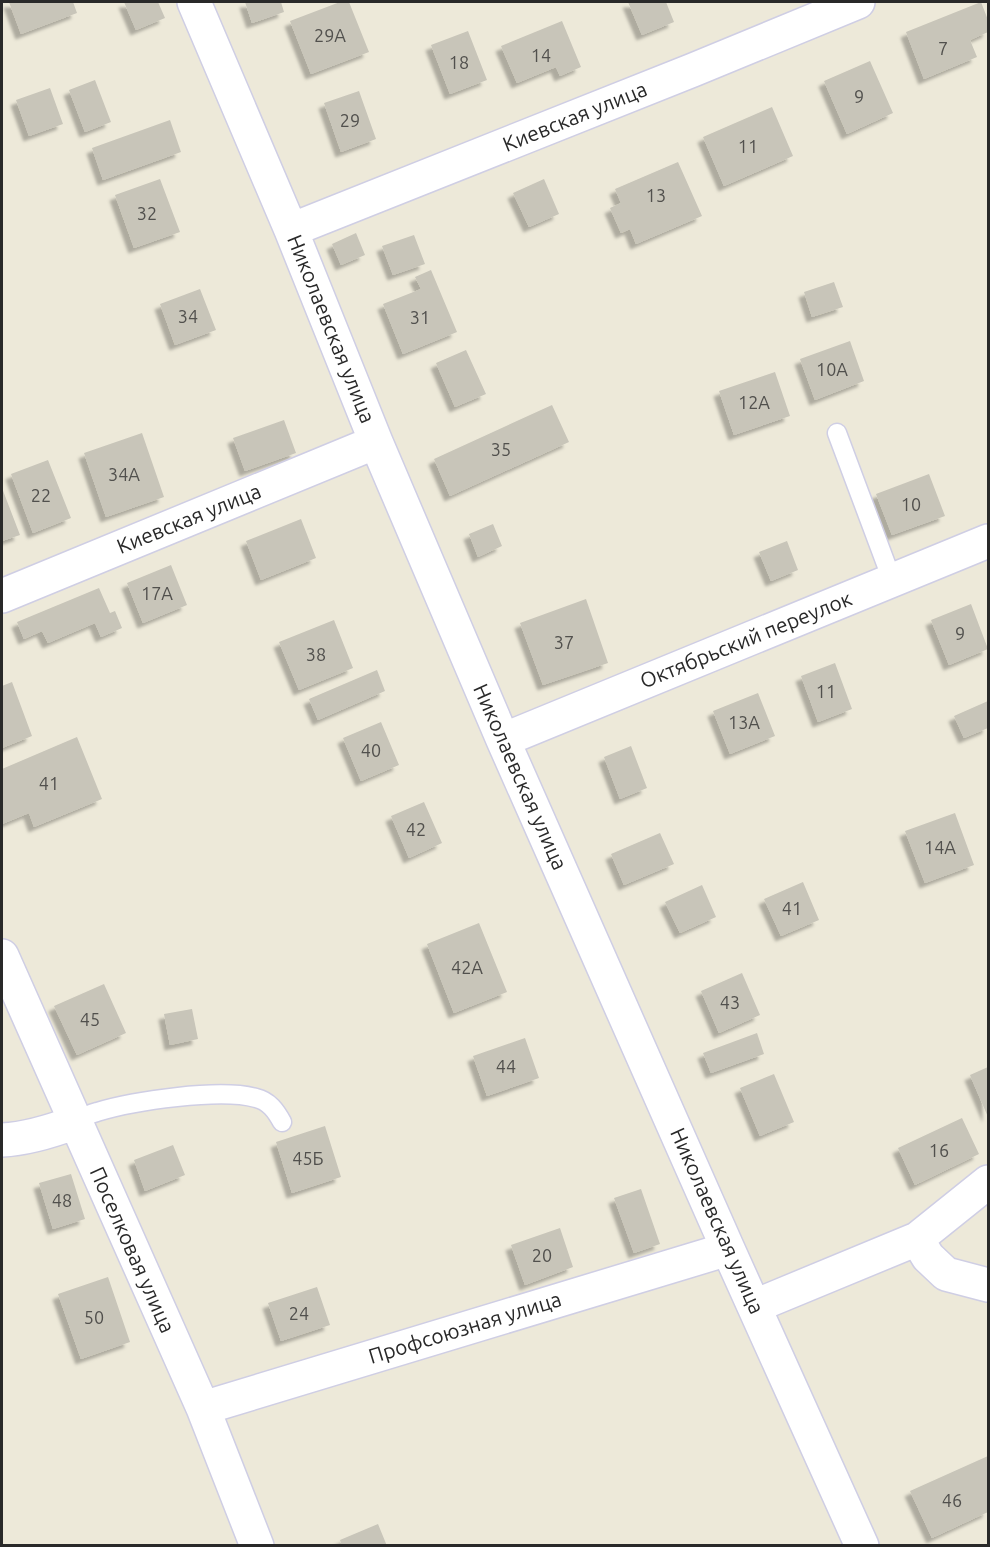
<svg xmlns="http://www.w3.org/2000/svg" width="990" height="1547" font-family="Ubuntu,sans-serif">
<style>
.building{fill:#c8c5b9;filter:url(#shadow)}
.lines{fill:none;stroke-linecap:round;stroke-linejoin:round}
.lane-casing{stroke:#cfcee4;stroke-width:21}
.street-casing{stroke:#cfcee4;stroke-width:36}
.lane{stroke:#fff;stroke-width:18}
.street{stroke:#fff;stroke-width:33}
.labels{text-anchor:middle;stroke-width:5;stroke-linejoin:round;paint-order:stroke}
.number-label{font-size:18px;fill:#51504d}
.street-label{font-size:21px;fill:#292929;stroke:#fff}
</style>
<defs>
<filter id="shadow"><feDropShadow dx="-5.5" dy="5.5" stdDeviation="1.5" flood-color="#0004"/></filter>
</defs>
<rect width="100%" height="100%" fill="#ede9d9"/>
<path class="building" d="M9,2h64l4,11 -56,21z
M124,2h34l7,16 -29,12z
M245,2h36l3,10 -32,11z
M340,2h9l20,50 -58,22 -21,-53z
M628,2h38l8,20 -32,13z
M981,2l7,18v12l-18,8 7,17 -53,22 -18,-47z
M562,21l19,46 -21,9 -4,-9 -39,16 -16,-37z
M468,31l19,49 -37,14 -19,-49z
M870,61l23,52 -46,21 -23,-53z
M95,80l16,42 -26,10 -16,-42z
M50,88l13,36 -34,12 -13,-36z
M359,91l17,48 -35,13 -17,-49z
M772,107l21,49 -69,30 -21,-49z
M170,120l11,32 -78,28 -11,-32z
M678,162l24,54 -66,28 -6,-15 -9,4 -11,-25 11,-5 -6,-14z
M160,179l20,53 -46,16 -19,-53z
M544,179l15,35 -30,13 -16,-34z
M356,233l9,22 -24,10 -9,-21z
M414,235l11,29 -32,11 -11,-29z
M431,270l26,62 -54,22 -20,-50 38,-15 -6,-12z
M834,282l9,25 -31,10 -8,-25z
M200,289l16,41 -41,15 -15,-41z
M850,341l14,40 -49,19 -15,-41z
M466,350l20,44 -31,13 -19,-44z
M775,372l15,44 -56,19 -15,-44z
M552,405l17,37 -119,54 -16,-37z
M284,420l12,33 -51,18 -12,-33z
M142,433l22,64 -58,20 -22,-64z
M48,460l23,58 -38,15 -22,-59z
M929,474l16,42 -53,19 -16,-41z
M2,488l18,47 -18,6z
M301,519l15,39 -55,22 -15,-39z
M493,524l9,22 -24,11 -9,-23z
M787,541l11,29 -27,11 -12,-29z
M171,565l16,40 -44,18 -16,-40z
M99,588l11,25 5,-2 7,17 -21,9 -6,-14 -47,20 -6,-12 -18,8 -7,-17z
M586,599l22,64 -65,22 -23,-62z
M971,604l17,45 -39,16 -18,-45z
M334,620l19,48 -54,22 -20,-48z
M835,663l17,46 -34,13 -17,-46z
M377,670l8,21 -67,29 -9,-21z
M12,682l20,54 -30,12v-62z
M758,693l17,43 -45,18 -17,-43z
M988,701v27l-24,10 -10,-22z
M381,722l18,43 -38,16 -18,-43z
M77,737l25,62 -68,28 -5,-14 -27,11v-55z
M631,746l16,42 -27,11 -16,-42z
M424,802l18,41 -33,15 -18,-42z
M955,813l19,52 -49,18 -20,-52z
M660,833l14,31 -50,21 -13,-31z
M803,882l16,38 -38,16 -17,-37z
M702,885l14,32 -36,16 -15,-31z
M479,923l28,69 -53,21 -27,-69z
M742,973l18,42 -41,18 -18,-42z
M104,984l22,49 -49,22 -23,-49z
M192,1009l6,30 -28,6 -6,-31z
M757,1033l7,21 -53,19 -8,-20z
M525,1038l14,40 -52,18 -14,-40z
M988,1067v50l-18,-42z
M774,1074l20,48 -34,14 -20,-48z
M962,1118l17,36 -64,31 -17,-37z
M325,1126l16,51 -49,16 -16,-51z
M173,1145l12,30 -40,16 -11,-31z
M71,1174l14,45 -32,10 -14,-46z
M641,1189l19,55 -26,9 -20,-55z
M560,1228l13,39 -48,18 -14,-40z
M108,1277l22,65 -49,17 -23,-65z
M317,1287l13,38 -49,16 -13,-38z
M988,1456v56l-56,26 -22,-47z
M378,1524l9,22h-45l-2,-6z"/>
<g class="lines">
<g class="lane-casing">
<path id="lane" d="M837,433l55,147
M76,1122c6,-4 13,-8 21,-10 36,-11 123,-24 159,-14 13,3 20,13 26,24"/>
</g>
<g class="street-casing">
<path id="street" d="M194,2l97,228 85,212 127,298 225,509 134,297
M291,230l402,-160 165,-68
M2,596l374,-154
M503,740l485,-199
M2,956l201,452 54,138
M2,1140c25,-1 50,-9 74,-18
M917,1239l11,18 18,17 42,11
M755,1306l162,-67 71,-57
M203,1408l525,-159"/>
</g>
<use href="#lane" class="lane"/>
<use href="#street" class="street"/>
</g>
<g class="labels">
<g class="number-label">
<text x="330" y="42">29А</text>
<text x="943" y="55">7</text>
<text x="541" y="62">14</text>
<text x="459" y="69">18</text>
<text x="859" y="103">9</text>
<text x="350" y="127">29</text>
<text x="748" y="153">11</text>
<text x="656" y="202">13</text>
<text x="147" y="220">32</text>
<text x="188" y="323">34</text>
<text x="420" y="324">31</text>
<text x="832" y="376">10А</text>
<text x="754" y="409">12А</text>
<text x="501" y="456">35</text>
<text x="124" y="481">34А</text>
<text x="41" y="502">22</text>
<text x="911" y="511">10</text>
<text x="157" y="600">17А</text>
<text x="960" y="640">9</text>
<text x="564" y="649">37</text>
<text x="316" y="661">38</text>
<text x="826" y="698">11</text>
<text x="744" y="729">13А</text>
<text x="371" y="757">40</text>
<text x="49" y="790">41</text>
<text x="416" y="836">42</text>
<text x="940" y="854">14А</text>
<text x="792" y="915">41</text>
<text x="467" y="974">42А</text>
<text x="730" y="1009">43</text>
<text x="90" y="1026">45</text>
<text x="506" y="1073">44</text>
<text x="939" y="1157">16</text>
<text x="308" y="1165">45Б</text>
<text x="62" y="1207">48</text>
<text x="542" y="1262">20</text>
<text x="299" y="1320">24</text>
<text x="94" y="1324">50</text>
<text x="952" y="1507">46</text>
</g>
<g class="street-label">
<text transform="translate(575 117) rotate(-22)" y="7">Киевская улица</text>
<text transform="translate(331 329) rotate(68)" y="7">Николаевская улица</text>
<text transform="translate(189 519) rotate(-22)" y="7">Киевская улица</text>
<text transform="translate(746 640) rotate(-22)" y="7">Октябрьский переулок</text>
<text transform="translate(520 777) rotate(66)" y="7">Николаевская улица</text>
<text transform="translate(717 1221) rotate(66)" y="7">Николаевская улица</text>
<text transform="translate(132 1250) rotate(66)" y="7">Поселковая улица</text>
<text transform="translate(465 1328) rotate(-17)" y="7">Профсоюзная улица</text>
</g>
</g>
<rect width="990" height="1547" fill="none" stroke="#292929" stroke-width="6"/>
</svg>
